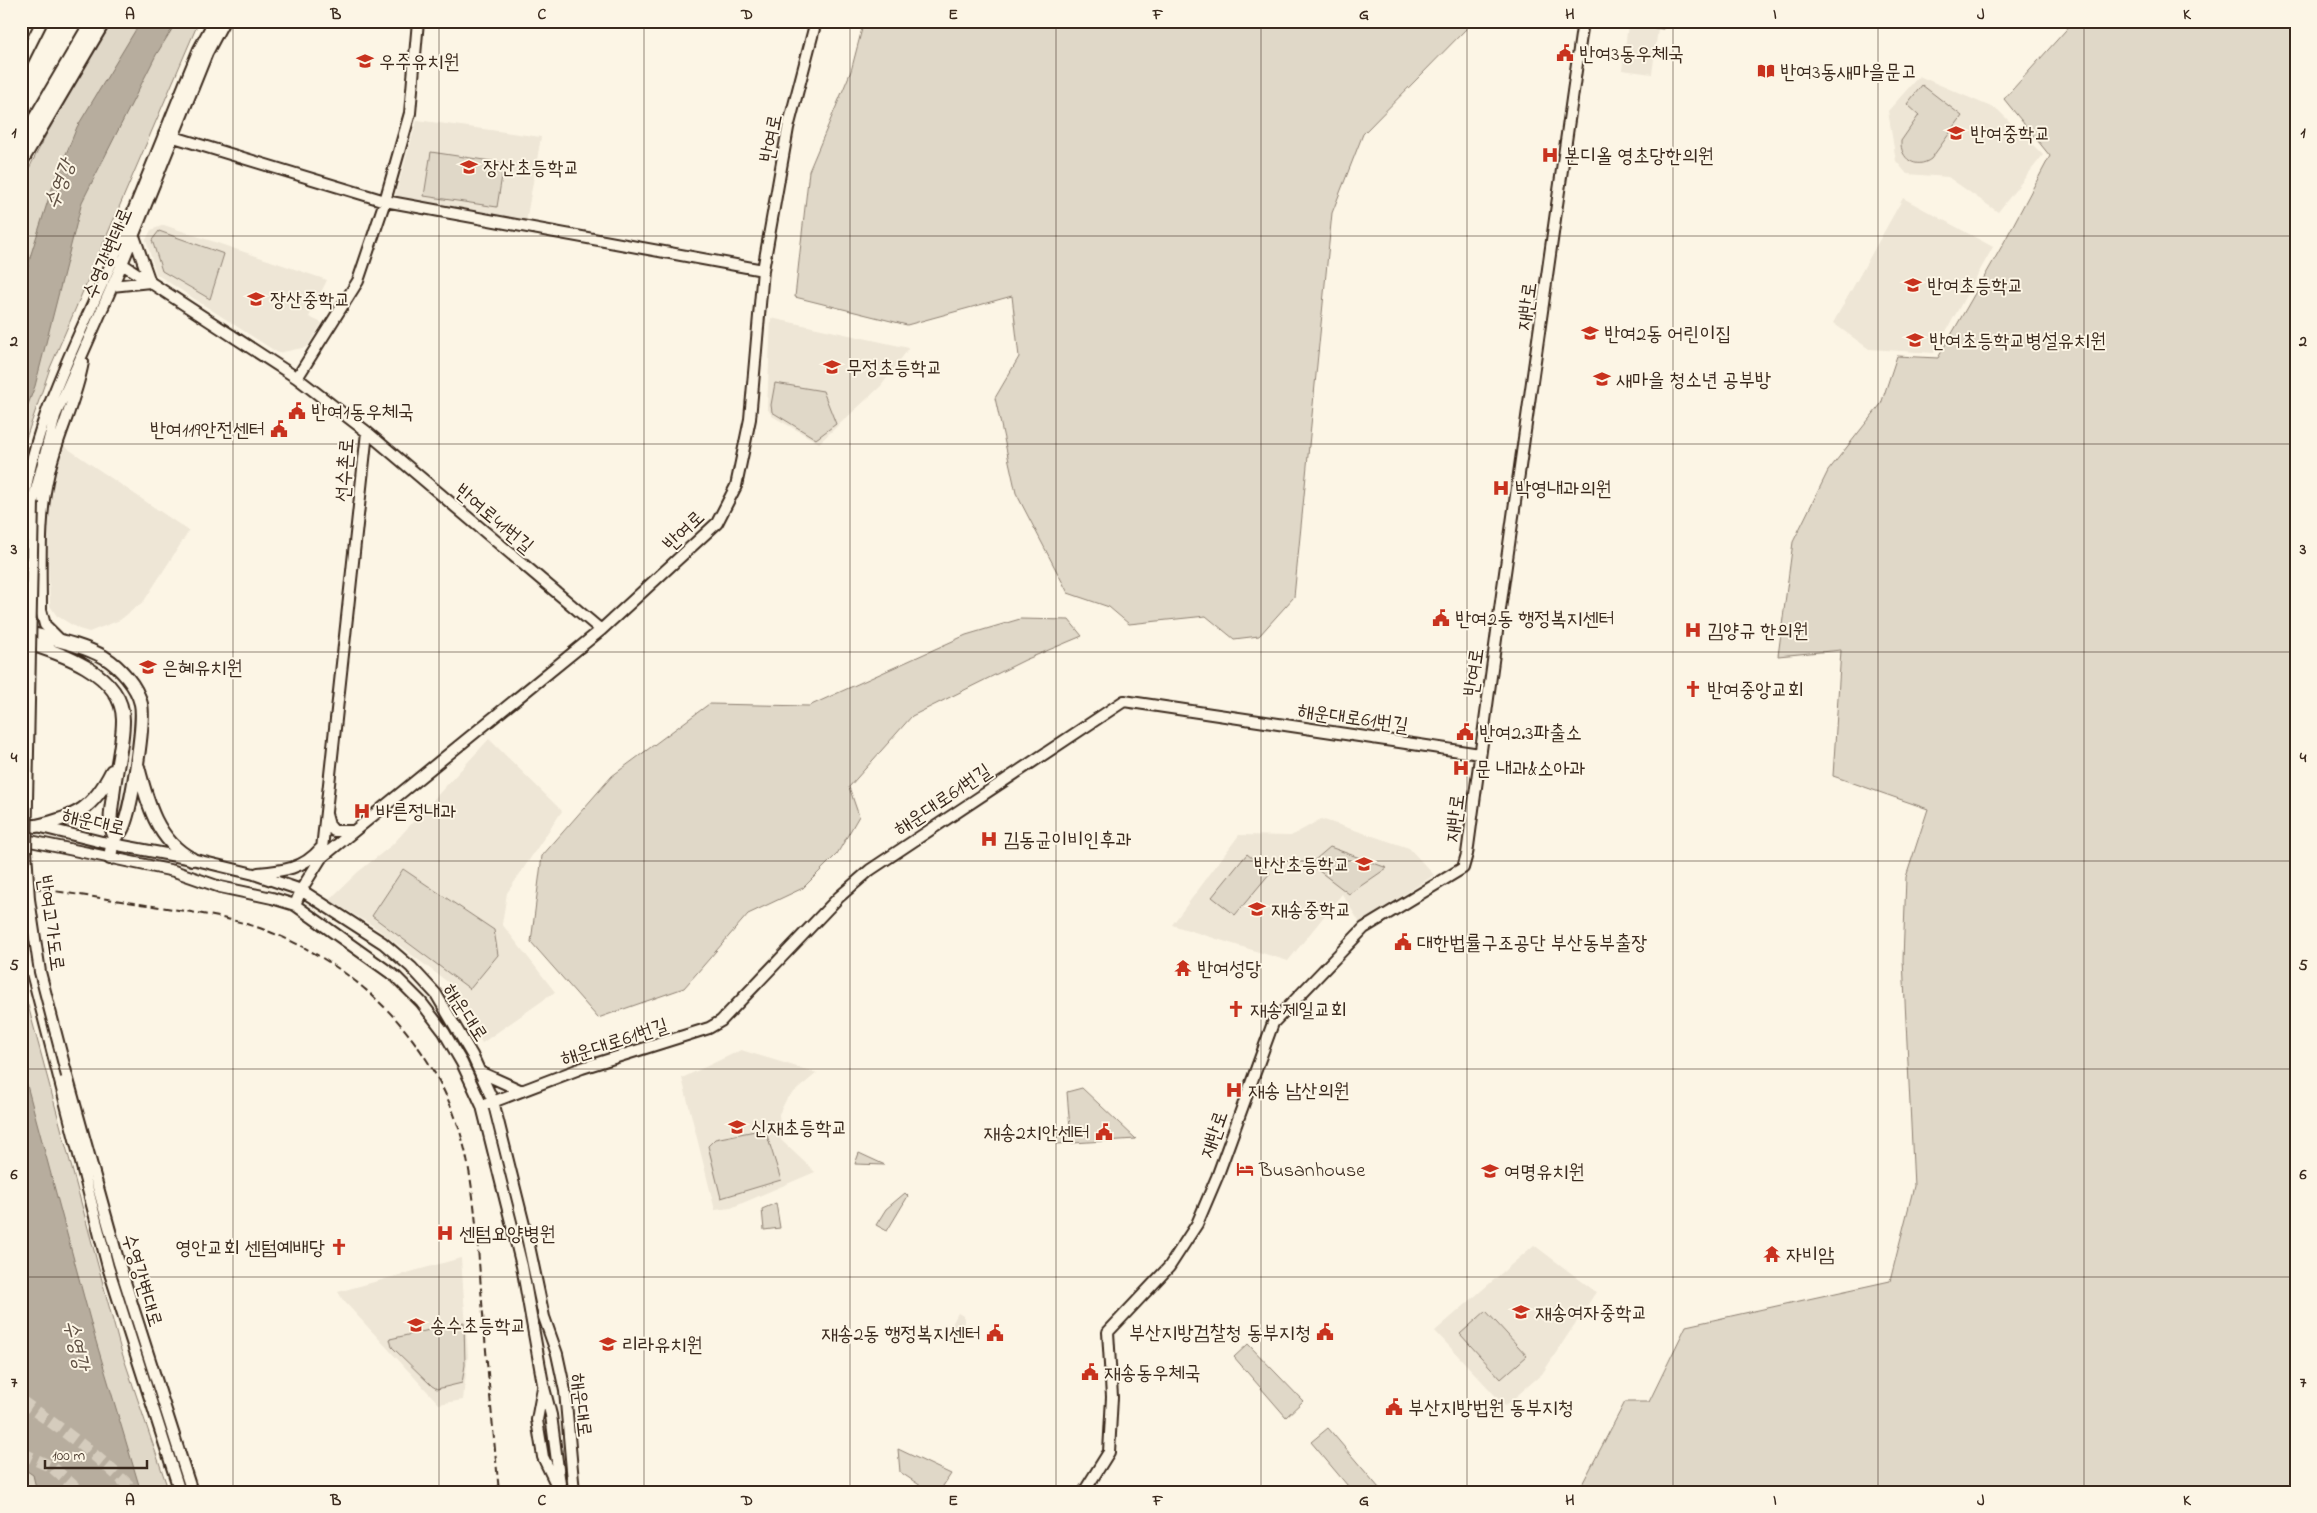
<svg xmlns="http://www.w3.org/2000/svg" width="2317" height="1513" font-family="'Indie Flower','Poor Story',sans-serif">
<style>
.built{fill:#eee6d6}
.green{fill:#e0d8c8;stroke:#8e8173}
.water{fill:#b7ad9e;stroke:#85796b}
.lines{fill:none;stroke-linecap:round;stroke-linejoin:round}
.trunk-tunnel{stroke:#d5ccbd;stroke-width:12;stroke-dasharray:12 6;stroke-linecap:butt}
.secondary-casing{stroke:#3b2a1e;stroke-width:14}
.trunk-casing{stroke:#3b2a1e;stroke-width:16}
.secondary{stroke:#fcf5e5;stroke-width:10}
.trunk{stroke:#fcf5e5;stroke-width:12}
.rail{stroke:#3b2a1e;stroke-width:2;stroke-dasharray:8 4;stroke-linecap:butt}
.secondary-bridge-casing{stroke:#3b2a1e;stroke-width:14;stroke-linecap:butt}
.secondary-bridge{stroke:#fcf5e5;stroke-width:10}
.grid{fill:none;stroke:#3b2a1e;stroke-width:1;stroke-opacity:0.55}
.labels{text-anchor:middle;stroke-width:4;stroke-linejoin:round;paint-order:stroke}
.poi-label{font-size:20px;fill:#3b2a1e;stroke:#fcf5e5;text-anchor:start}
.street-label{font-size:20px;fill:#3b2a1e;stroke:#fcf5e5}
.water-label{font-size:21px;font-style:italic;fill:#605144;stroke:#fcf5e5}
.neatline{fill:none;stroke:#3b2a1e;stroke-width:2}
.grid-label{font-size:16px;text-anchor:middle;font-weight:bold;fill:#3b2a1e}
</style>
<rect width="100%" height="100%" fill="#fcf5e5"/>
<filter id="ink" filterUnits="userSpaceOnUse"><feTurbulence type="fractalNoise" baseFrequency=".02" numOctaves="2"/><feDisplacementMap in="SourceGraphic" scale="10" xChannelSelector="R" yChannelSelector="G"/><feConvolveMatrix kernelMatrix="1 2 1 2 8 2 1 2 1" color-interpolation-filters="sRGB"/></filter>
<g filter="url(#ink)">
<path class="built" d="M1628,25l30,4 -6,45 -30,-4z
M1919,76l79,34 45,45 -45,57 -50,-35 -41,-3 -11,-13 -8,-50z
M417,120l124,17 -15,85 -131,-26z
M1903,198l90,49 -59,106 -65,-4 -36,-26z
M164,225l163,55 -18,37 13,6 -15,24 -29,6 -122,-79 -10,-34 5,-10z
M771,318l138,30 -28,38 -62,57 -47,-27 -5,-8z
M61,444l128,87 -45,70 -24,19 -31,12 -10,-3 -22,-13 -7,-10 -4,-96 1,-12z
M489,739l73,72 -55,82 -5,31 53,68 -73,51 -33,-60 -77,-58 -43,-25 29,-28 34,-27z
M1321,819l88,29 25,27 -74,48 -18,-29 -54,67 -116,-36 67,-90 52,1z
M741,1050l76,23 -30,25 -8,16 2,26 34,32 -84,36 -16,2 -33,-132z
M1534,1245l62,47 -54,82 -37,32 -70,-75z
M461,1258l7,97 -5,45 -24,4 -96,-104 -5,-8z
M958,1313l5,3 2,5 -11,23 -10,-5z"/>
<path class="green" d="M113,21h86l-149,347 -29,85v-269l26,-51z
M864,21h617l-12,5 -106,108 -31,79 -38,384 -35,39 -25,3 -28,-23 -77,8 -20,-17 -41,-14 -52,-100 -21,-95 24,-41 -7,-61 -105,29 -112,-28 14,-126 42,-100z
M1625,21h40l-2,8 -38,-5z
M2074,21h222v1471h-718l47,-90h24l37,-76 204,-45 24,-95 -11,-226 3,-83 22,-68 -95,-33 8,-126 -63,6 15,-114 35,-71 53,-67 16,-48 41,2 64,-112 48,-90 -46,-57z
M1922,85l40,31 -31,43c-15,11 -31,0 -30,-18l18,-26 -12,-11z
M431,152l73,11 -7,44 -73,-11z
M159,231l65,23 -14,45 -48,-28 -10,-31z
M775,383l48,8 13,33 -20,15 -44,-27 -1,-7z
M1020,619l49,1 13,16 -57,24 -113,56 -63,71 10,29 -22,38 -34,34 -55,26 -64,74 -86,30 -67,-76 11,-86 70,-80 97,-72 100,2 157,-71z
M1330,847l57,21 -38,26 -39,-30z
M1247,854l23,19 -35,42 -23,-18z
M403,869l91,61 4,25 -28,34 -98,-73z
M21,966l5,32 94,349 49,145h-148z
M1082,1088l54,51 -79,5 -1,-14 14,-1 -3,-37z
M765,1129l16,51 -60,18 -13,-52 7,-7z
M859,1153l26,12 -30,-1z
M905,1193l3,3 -21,35 -11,-6 10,-16z
M776,1203l4,25 -16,2 -2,-21z
M1486,1311l41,45 -26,23 -41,-45z
M464,1322l1,43 -3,18 -25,6 -5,-3 -40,-39 -2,-8z
M1248,1344l55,57 -17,16 -52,-60z
M1328,1428l51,60 -4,4h-22l-42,-50z
M898,1449l53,25 -12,18h-9l-30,-20z"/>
<path class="water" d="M141,21h36l-21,34 -74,147 -47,184 -14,37v-126l10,-43 20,-63 26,-64z
M21,1063l74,275 46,154h-104l-4,-17 -12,-8z"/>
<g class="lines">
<path class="trunk-tunnel" d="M21,1401c41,28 79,56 114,91
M21,1453l31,14 28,25"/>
<g class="secondary-casing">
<path id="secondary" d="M21,63l21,-42
M164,134l221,67 378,69
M113,258l184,120 70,54 234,198
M112,286l38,-4 -16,-46
M297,378l61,-97 27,-80 25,-88 8,-92
M33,502l22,-86 67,-152 85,-211 17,-32
M21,529c5,-93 52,-179 89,-263 31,-72 59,-145 89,-217l15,-28
M61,641l-16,-16 -4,-15c0,-45 -3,-93 8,-138 9,-38 27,-71 34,-110
M326,814l3,11 5,6h19
M21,822l81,20 90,17 62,15 47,16 82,53 28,24 25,27 36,61 21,46 35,140 16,76 13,37 8,37 9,101
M21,839l153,32 46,16 52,11 23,7 101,72 25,25 23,30 18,31 20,43 40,160 21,118 8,31 10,77
M321,858l46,-426
M258,873c25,-2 45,-4 62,-24
M295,905l6,-15 20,-32 280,-228 116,-107 19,-37 14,-67 13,-149 25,-142 28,-107
M21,912l11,61 76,294 72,225
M482,1073l40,18
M67,1076l52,187 73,229
M482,1106l100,-38 127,-40 12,-7 118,-124 31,-27 254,-169 356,53
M543,1388l-6,32 6,37 14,29
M1084,1492l25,-40 3,-55 -4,-65 61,-65 28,-43 20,-47 56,-154 91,-95 99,-60 4,-14 36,-267 80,-566"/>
</g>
<g class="trunk-casing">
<path id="trunk" d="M21,142l71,-121
M21,162l83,-141
M21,631c28,8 58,12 83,26 16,10 33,29 37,47 4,18 -10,112 -20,127 -1,2 -4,3 -5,5 -4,5 -5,15 -6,22
M21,641c37,11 102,32 102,79 0,26 -8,51 -10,76 -2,14 -5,28 2,41
M138,767c9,35 19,74 54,92
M36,826c40,-9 57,-17 76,-55"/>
</g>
<use href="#secondary" class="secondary"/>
<use href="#trunk" class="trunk"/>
<path class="rail" d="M21,886c46,7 93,14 139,21 37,6 75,11 110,25 94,37 171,117 195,218 11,49 13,102 17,152 5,63 11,127 17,190"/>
<g class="secondary-bridge-casing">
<path id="secondary-bridge" d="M33,502l-7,349 3,48 11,73 27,104"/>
</g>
<use href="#secondary-bridge" class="secondary-bridge"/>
</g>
</g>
<path class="grid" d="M233,21v1471M439,21v1471M644,21v1471M850,21v1471M1056,21v1471M1261,21v1471M1467,21v1471M1673,21v1471M1878,21v1471M2084,21v1471M21,236h2275M21,444h2275M21,652h2275M21,861h2275M21,1069h2275M21,1277h2275"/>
<defs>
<g id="civic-bare" transform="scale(1.35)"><path d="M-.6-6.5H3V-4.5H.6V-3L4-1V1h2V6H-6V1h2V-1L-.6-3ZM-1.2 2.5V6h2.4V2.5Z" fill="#c8321e" stroke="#fcf5e5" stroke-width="2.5" paint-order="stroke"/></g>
<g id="school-bare" transform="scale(1.35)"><path d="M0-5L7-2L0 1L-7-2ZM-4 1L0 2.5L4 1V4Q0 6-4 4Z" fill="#c8321e" stroke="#fcf5e5" stroke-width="2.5" paint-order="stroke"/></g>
<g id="library-bare" transform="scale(1.35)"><path d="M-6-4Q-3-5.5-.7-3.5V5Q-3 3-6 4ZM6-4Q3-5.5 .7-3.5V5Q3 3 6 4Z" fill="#c8321e" stroke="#fcf5e5" stroke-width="2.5" paint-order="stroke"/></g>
<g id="hospital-bare" transform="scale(1.35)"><path d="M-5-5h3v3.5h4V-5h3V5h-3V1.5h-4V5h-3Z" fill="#c8321e" stroke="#fcf5e5" stroke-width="2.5" paint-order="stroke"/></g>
<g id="church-bare" transform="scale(1.35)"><path d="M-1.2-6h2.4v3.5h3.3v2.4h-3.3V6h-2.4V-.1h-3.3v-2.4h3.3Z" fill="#c8321e" stroke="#fcf5e5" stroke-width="2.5" paint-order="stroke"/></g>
<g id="temple-bare" transform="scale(1.35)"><path d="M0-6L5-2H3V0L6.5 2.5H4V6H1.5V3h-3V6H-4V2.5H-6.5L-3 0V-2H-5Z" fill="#c8321e" stroke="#fcf5e5" stroke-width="2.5" paint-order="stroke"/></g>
<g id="hotel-bare" transform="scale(1.35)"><path d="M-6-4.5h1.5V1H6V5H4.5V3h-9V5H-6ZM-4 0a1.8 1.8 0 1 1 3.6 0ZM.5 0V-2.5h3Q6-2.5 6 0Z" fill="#c8321e" stroke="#fcf5e5" stroke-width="2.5" paint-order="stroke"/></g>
</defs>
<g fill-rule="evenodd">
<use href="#civic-bare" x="1565" y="53"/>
<use href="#school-bare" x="365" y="61"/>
<use href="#library-bare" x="1766" y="71"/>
<use href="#school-bare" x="1956" y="133"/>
<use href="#hospital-bare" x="1550" y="155"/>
<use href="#school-bare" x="469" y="167"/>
<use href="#school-bare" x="1913" y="285"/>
<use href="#school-bare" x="256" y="299"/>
<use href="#school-bare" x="1590" y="333"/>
<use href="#school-bare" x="1915" y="340"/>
<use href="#school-bare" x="832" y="367"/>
<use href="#school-bare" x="1602" y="379"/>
<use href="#civic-bare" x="297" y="411"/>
<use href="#civic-bare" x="279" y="429"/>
<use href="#hospital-bare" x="1501" y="488"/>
<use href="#civic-bare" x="1441" y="618"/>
<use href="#hospital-bare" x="1693" y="630"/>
<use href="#school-bare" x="148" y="667"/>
<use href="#church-bare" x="1693" y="689"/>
<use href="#civic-bare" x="1465" y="732"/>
<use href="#hospital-bare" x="1461" y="768"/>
<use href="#hospital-bare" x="362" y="811"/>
<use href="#hospital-bare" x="989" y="839"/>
<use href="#school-bare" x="1364" y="864"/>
<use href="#school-bare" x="1257" y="909"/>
<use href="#civic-bare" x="1403" y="942"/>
<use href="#temple-bare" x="1183" y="968"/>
<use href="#church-bare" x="1236" y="1009"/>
<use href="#hospital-bare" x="1234" y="1090"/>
<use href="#school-bare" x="737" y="1127"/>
<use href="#civic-bare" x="1104" y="1132"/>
<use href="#hotel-bare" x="1245" y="1169"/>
<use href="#school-bare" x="1490" y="1171"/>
<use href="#hospital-bare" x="445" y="1233"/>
<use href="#church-bare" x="339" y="1247"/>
<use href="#temple-bare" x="1772" y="1254"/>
<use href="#school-bare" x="1521" y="1312"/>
<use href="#school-bare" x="416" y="1325"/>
<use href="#civic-bare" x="1325" y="1332"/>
<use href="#civic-bare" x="995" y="1333"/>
<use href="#school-bare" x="608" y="1344"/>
<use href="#civic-bare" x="1090" y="1372"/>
<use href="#civic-bare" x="1394" y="1407"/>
</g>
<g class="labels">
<g class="poi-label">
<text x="1579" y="60">반여3동우체국</text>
<text x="379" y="68">우주유치원</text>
<text x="1780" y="78">반여3동새마을문고</text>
<text x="1970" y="140">반여중학교</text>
<text x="1564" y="162">본디올 영초당한의원</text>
<text x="483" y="174">장산초등학교</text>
<text x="1927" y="292">반여초등학교</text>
<text x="270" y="306">장산중학교</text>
<text x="1604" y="340">반여2동 어린이집</text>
<text x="1929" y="347">반여초등학교병설유치원</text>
<text x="846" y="374">무정초등학교</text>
<text x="1616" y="386">새마을 청소년 공부방</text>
<text x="311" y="418">반여1동우체국</text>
<text x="265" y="436" text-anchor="end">반여119안전센터</text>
<text x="1515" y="495">박영내과의원</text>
<text x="1455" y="625">반여2동 행정복지센터</text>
<text x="1707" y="637">김양규 한의원</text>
<text x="162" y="674">은혜유치원</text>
<text x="1707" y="696">반여중앙교회</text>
<text x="1479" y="739">반여2.3파출소</text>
<text x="1475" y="775">문 내과&amp;소아과</text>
<text x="376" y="818">바른정내과</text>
<text x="1003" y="846">김동균이비인후과</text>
<text x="1350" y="871" text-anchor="end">반산초등학교</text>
<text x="1271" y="916">재송중학교</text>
<text x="1417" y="949">대한법률구조공단 부산동부출장</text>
<text x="1197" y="975">반여성당</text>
<text x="1250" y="1016">재송제일교회</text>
<text x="1248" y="1097">재송 남산의원</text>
<text x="751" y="1134">신재초등학교</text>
<text x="1090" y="1139" text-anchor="end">재송2치안센터</text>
<text x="1259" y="1176">Busanhouse</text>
<text x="1504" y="1178">여명유치원</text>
<text x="459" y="1240">센텀요양병원</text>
<text x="325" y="1254" text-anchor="end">영안교회 센텀예배당</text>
<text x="1786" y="1261">자비암</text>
<text x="1535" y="1319">재송여자중학교</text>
<text x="430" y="1332">송수초등학교</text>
<text x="1311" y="1339" text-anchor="end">부산지방검찰청 동부지청</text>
<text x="981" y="1340" text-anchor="end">재송2동 행정복지센터</text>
<text x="622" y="1351">리라유치원</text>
<text x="1104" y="1379">재송동우체국</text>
<text x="1408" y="1414">부산지방법원 동부지청</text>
</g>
<g class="street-label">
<text transform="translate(770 138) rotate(-79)" y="7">반여로</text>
<text transform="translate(107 253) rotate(-67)" y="7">수영강변대로</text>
<text transform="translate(1526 306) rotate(-82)" y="7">재반로</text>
<text transform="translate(344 470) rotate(-86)" y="7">선수촌로</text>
<text transform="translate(495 518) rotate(40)" y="7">반여로41번길</text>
<text transform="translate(683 530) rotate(-44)" y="7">반여로</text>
<text transform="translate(1473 672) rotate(-82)" y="7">반여로</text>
<text transform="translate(1353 717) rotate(8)" y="7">해운대로61번길</text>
<text transform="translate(942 799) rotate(-34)" y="7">해운대로61번길</text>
<text transform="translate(1454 818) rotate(-83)" y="7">재반로</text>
<text transform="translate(94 821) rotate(13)" y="7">해운대로</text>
<text transform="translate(52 923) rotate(82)" y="7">반여고가도로</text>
<text transform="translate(466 1012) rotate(57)" y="7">해운대로</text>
<text transform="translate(614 1041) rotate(-18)" y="7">해운대로61번길</text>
<text transform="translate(1213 1134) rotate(-71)" y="7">재반로</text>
<text transform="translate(143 1280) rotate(73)" y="7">수영강변대로</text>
<text transform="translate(582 1405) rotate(83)" y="7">해운대로</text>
</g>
<g class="water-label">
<text transform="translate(59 184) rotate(-69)" y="7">수영강</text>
<text transform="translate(77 1345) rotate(76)" y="7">수영강</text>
</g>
</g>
<rect width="2317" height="1513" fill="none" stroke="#fcf5e5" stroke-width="55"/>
<path d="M45 1460v8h102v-8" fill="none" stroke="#3b2a1e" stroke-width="2.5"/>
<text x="52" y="1460" font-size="15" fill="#3b2a1e" stroke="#fcf5e5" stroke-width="4" paint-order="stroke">100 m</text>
<rect x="28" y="28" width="2262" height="1458" class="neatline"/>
<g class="grid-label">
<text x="130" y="19">A</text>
<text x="336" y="19">B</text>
<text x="542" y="19">C</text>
<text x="747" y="19">D</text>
<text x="953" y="19">E</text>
<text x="1158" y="19">F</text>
<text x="1364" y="19">G</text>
<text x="1570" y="19">H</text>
<text x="1775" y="19">I</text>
<text x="1981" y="19">J</text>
<text x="2187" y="19">K</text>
<text x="14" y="137">1</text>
<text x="2303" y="137">1</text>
<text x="14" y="346">2</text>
<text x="2303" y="346">2</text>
<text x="14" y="554">3</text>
<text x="2303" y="554">3</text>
<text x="14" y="762">4</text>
<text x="2303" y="762">4</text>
<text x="14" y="970">5</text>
<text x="2303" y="970">5</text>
<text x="14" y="1179">6</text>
<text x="2303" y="1179">6</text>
<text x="14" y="1387">7</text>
<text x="2303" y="1387">7</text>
<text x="130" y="1505">A</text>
<text x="336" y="1505">B</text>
<text x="542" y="1505">C</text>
<text x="747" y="1505">D</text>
<text x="953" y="1505">E</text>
<text x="1158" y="1505">F</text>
<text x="1364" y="1505">G</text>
<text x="1570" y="1505">H</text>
<text x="1775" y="1505">I</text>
<text x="1981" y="1505">J</text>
<text x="2187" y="1505">K</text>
</g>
</svg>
